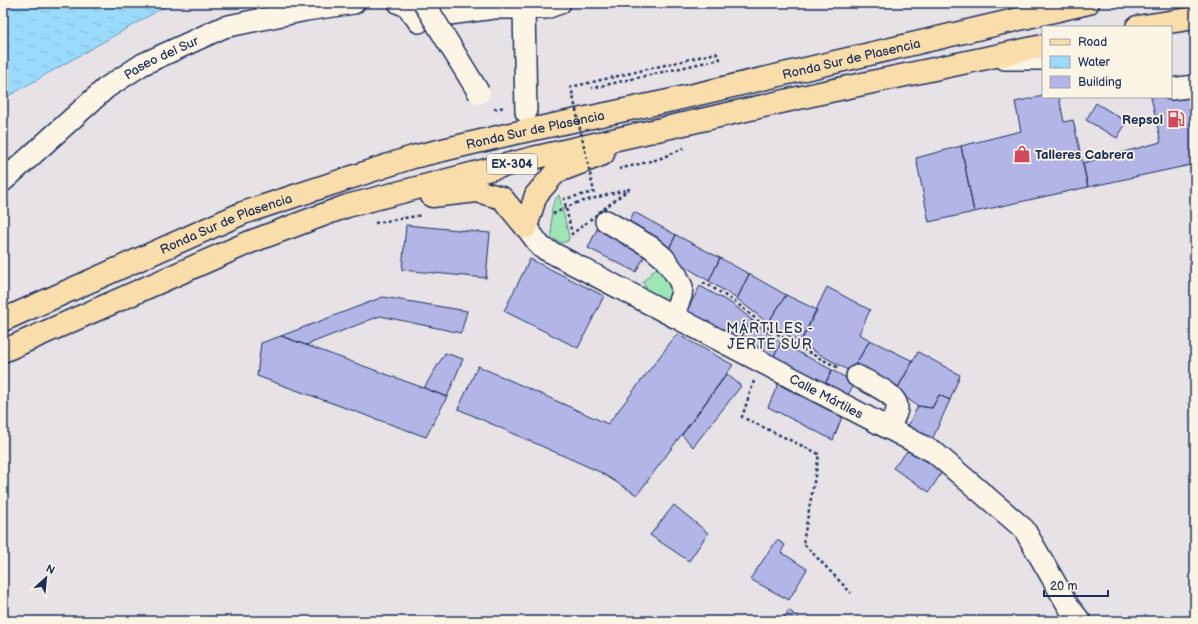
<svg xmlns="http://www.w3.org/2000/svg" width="1198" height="624" font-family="'Balsamiq Sans',sans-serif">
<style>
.green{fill:#9ee7b5;stroke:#5c8b8a}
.water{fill:url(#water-ripples);stroke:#6796bd}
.building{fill:#b4b5e7;stroke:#1b2f5e}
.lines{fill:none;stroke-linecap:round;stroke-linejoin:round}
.minor-casing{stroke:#1b2f5e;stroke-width:24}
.major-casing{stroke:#1b2f5e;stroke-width:25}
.path{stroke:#1b2f5e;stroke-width:2.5;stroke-dasharray:3 3;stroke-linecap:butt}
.minor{stroke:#fcf5e5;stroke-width:21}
.major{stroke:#f9deab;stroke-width:22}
.minor-bridge-casing{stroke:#1b2f5e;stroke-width:24;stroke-linecap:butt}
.path-bridge{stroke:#1b2f5e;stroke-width:2.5;stroke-dasharray:3 3;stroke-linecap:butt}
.minor-bridge{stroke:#fcf5e5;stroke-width:21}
.labels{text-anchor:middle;stroke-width:3.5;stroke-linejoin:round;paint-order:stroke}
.shield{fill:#fcf5e5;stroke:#5e6a86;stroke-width:1}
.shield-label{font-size:12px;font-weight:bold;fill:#1b2f5e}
.street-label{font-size:13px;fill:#1b2f5e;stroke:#fcf5e5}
.poi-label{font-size:13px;font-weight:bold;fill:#1b2f5e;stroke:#fcf5e5;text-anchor:end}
.neighbourhood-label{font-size:14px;letter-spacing:1px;fill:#1b2f5e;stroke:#fcf5e5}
</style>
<defs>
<pattern id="water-ripples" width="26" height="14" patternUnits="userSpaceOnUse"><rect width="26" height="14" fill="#9adbfc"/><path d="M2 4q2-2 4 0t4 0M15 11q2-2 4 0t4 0" fill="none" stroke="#84bcda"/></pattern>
</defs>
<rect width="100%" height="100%" fill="#e6e2e6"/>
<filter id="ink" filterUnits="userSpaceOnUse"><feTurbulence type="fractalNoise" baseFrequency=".025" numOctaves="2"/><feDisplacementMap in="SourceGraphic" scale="8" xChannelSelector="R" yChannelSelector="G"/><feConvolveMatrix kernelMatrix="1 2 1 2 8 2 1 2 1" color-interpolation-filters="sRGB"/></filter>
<g filter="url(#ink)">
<path class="green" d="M559,195l10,42 -1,4c-6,3 -11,1 -16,-4 0,-13 -4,-32 7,-42z
M659,265l7,10 8,18 -6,15 -16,-9 -9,-17z"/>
<path class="water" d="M20,3h161l-15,3 -163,93v-90z"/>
<path class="building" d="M1195,75v89l-107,23 -5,-24 78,-21 -10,-45h20v-17z
M1043,96v1h16l5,25 9,-2 15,67 -114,25 -13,-66 60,-15 -6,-29z
M1096,103l31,19 -10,16 -31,-18z
M961,146l13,66 -45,10 -13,-64z
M634,212l42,23 -8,15 -42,-22z
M406,225l84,8 -4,45 -84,-8z
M599,225l49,25 -12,22 -48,-24z
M676,235l44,23 -11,23 -43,-26z
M720,258l29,16 -12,25 -28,-18z
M530,259l74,37 -26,52 -74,-37z
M749,274l37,21 -18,28 -31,-24z
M700,286l34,19 18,15 -15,24 -52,-30z
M827,287l43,23 -11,24 11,6 -19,32 -51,-29z
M786,295l31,15 -17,33 -32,-20z
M383,297l84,14 -6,22 -81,-17 -74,29 -25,-9z
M752,320l29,23 -10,18 -34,-17z
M677,334l56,31 -96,130 -37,-23 -142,-63 20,-43 130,58z
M281,336l143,52 23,9 -21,40 -169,-61 4,-33z
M870,340l43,21 -17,30 -41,-26z
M781,343l51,27 -9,18 -52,-27z
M918,352l42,23 -10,25 -11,-5 -7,13 -14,-2 -22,-15z
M445,353l18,6 -16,38 -23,-9z
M832,370l23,13 -10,17 -22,-12z
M727,374l14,12 -48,61 -11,-12z
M778,384l64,33 -9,23 -65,-33z
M939,395l11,5 -19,42 -24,-14 11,-22 14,2z
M909,449l33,23 -13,20 -36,-24z
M674,505l34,28 -19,28 -39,-26z
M777,540l8,5 -4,7 26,17 -18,31 -39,-21z
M789,610l13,11h-20z"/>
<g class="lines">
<g class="minor-casing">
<g id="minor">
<path d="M399,3l8,3 12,16"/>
<path d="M524,8l2,104"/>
<path d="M449,14l45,-6h52l14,-5"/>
<path d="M1005,59h38"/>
<path d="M1171,89l24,-3"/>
<path id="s1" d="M3,181l29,-26 74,-67 37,-24 81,-37 82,-17 48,-7"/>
<path d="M606,221l45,26 13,11 13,18 5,11 -1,9 -8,20"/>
<path id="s2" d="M526,227l15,20 393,205 90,77 45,78 11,14"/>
<path d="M857,376c11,6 41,18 40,32 0,7 -6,15 -9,20"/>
</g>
</g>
<g class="major-casing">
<g id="major">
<path d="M1137,27l58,-9"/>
<path d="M432,196l45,-5 25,7 24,29"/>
<path d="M526,227l10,-32 20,-23 47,-18"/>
<path id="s3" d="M3,320l240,-107 170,-56 102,-24 153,-32 420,-98"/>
<path d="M3,351l247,-109 97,-36 186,-48 292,-66 218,-46"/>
</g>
</g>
<path class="path" d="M494,109l11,-2
M619,169l40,-10 25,-11
M553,214l23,-11
M375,223l47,-8
M703,283l4,1 28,18 30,24 37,23 37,19
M754,381l-12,36 77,37 -16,89 48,50"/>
<use href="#minor" class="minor"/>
<use href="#major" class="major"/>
<g class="minor-bridge-casing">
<path id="minor-bridge" d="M424,3l55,90"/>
</g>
<path class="path-bridge" d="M576,203l53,-14 -57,45 -8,-35 30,-7 -23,-105 145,-34 4,6 -128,29"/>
<use href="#minor-bridge" class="minor-bridge"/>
</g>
</g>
<defs>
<g id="fuel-bare" transform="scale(1.38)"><path d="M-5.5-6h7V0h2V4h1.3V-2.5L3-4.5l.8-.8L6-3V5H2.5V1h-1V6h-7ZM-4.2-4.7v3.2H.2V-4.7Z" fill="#d1495b" stroke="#fcf5e5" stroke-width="2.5" paint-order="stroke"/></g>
<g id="shop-bare" transform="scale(1.38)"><path d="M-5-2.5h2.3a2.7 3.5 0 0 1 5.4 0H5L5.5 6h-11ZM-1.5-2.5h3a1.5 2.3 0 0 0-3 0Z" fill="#d1495b" stroke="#fcf5e5" stroke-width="2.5" paint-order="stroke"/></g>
</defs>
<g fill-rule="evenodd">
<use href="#fuel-bare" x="1176" y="119"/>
<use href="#shop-bare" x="1022" y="154"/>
</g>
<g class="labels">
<rect class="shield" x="487" y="154" width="50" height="20" rx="3"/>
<g class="shield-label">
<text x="512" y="168">EX-304</text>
</g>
<g class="street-label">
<text dy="5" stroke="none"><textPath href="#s1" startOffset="202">Paseo del Sur</textPath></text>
<text dy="5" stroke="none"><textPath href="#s3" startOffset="891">Ronda Sur de Plasencia</textPath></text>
<text dy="5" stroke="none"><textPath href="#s3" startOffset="567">Ronda Sur de Plasencia</textPath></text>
<text dy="5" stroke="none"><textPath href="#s3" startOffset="243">Ronda Sur de Plasencia</textPath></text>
<text dy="5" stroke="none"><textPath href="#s2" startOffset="347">Calle Mártiles</textPath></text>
</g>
<g class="poi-label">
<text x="1163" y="124">Repsol</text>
<text x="1035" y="159" text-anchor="start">Talleres Cabrera</text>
</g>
<g class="neighbourhood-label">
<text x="770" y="333">MÁRTILES -<tspan x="770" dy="16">JERTE SUR</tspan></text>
</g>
</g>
<rect width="1198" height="624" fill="none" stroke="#fcf5e5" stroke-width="16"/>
<rect x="8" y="8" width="1182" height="608" fill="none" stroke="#1b2f5e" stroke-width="1.5" filter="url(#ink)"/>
<rect x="1042" y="26" width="130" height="72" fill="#fcf5e5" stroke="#a2a6af"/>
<rect x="1050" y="39" width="20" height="6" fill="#f9deab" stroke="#a2a6af"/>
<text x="1078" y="46" font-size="12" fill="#1b2f5e">Road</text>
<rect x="1050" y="56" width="20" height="12" fill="url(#water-ripples)" stroke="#a2a6af"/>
<text x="1078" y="66" font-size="12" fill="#1b2f5e">Water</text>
<rect x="1050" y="76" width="20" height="12" fill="#b4b5e7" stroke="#a2a6af"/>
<text x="1078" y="86" font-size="12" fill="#1b2f5e">Building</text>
<g transform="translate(46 578) rotate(27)" stroke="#fcf5e5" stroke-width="3" paint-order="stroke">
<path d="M0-3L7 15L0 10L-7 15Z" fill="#1b2f5e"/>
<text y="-6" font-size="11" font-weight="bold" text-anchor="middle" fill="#1b2f5e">N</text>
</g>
<path d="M1044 590v6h64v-6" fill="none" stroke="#1b2f5e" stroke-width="2"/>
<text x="1050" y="590" font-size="12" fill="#1b2f5e" stroke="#fcf5e5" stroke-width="3" paint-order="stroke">20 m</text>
</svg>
